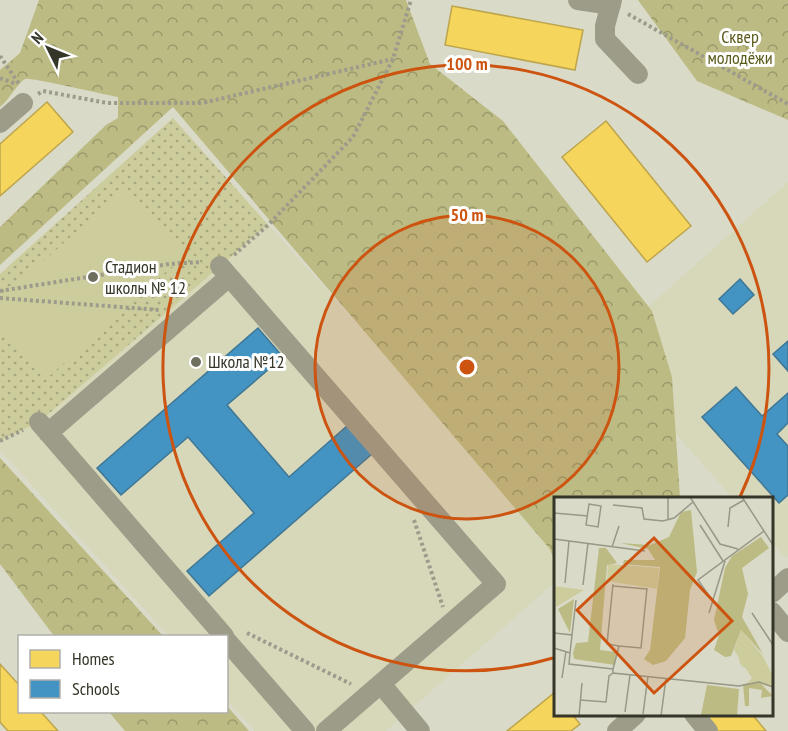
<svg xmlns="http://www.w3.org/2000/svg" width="788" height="731" font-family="'PT Sans Narrow',sans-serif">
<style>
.built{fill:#d7d7ba}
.green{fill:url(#green-dots)}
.forest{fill:url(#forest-crowns)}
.pitch{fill:#cccc9c}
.homes{fill:#f6d55c;stroke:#bca54c;stroke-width:1.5}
.schools{fill:#4393c3;stroke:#3f7794;stroke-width:1.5}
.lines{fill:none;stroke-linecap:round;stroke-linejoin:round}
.path{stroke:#9c9b8c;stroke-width:4;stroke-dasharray:3 3;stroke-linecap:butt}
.minor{stroke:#9d9c89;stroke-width:20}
.ring{fill:none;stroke:#cd5410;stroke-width:3}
.poi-dot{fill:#6f6f60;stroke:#fff;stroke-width:2}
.labels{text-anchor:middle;stroke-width:6;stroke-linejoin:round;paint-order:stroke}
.park-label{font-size:18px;fill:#5b5a1a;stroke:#fff}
.poi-label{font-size:18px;fill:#353528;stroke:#fff;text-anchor:start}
.inset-road{fill:none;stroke:#989888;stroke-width:1.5}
.view{fill:#cd5410;fill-opacity:0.15;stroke:#cd5410;stroke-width:3}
.inset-edge{fill:none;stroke:#353528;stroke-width:3}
.centre{fill:#cd5410;stroke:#fff;stroke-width:3}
.ring-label{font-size:18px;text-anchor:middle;font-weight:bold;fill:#cd5410;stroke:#fff;stroke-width:6;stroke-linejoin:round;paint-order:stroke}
</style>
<defs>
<pattern id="green-dots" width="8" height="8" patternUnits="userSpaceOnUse" patternTransform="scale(1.5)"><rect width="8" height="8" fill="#cccc9c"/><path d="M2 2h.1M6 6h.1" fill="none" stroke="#a6a67f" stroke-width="1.8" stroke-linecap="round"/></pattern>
<pattern id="forest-crowns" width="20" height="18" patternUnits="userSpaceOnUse" patternTransform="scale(1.5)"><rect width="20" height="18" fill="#bcbb83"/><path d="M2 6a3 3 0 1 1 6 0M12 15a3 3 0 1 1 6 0" fill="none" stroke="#9a996b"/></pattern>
</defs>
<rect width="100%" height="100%" fill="#dadac8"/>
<path class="built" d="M173,118l382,427v37l-169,149h-131l-28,-31 -1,-64h-57l-169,-186v-176z
M788,182v374l-2,2 -14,-16v-44h-39l-73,-82 -21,-101z"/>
<path class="green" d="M173,118l95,107 -229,197 -39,19v-167z"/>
<path class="forest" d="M39,0h367l24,64 73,57 149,190 20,66 8,121h-124l-1,63 -6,-13 -376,-441 -173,158v-38l106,-102 12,-7v-21c-13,-2 -88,-20 -93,-18 -7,4 -17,22 -25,28v-37l20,-17z
M638,0h150v120l-91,-39z
M0,458l163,178h-109l-54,-72z
M227,706l22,25h-124l-16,-19h117z"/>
<path class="pitch" d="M126,187l60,67 -141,126 -45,-50v-30z"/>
<path class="homes" d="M452,6l131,24 -8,40 -130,-25z
M47,102l26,30 -73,64v-52z
M606,121l85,105 -44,36 -85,-105z
M0,664l20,22v26h21l17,19h-50l-8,-9z
M554,693l2,21h16l8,10 -9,7h-64z
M704,714h48l14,17h-49z"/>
<path class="schools" d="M740,279l14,16 -21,19 -14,-15z
M258,328l25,29 -56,48 62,72 59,-52 24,29 -163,142 -22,-25 67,-58 -66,-76 -67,58 -24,-27z
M788,341v30l-15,-17z
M736,387l26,29 26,-23v30l-11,11 11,12v49l-9,8 -77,-86z"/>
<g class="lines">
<path class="path" d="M628,14l160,90
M0,56l19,28
M0,78l16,6
M38,94l5,-3 64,12h95l191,-44
M234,255l34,-30 85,-88 40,-78 18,-59
M0,291l169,-27 33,-2
M0,298l160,12
M0,441l23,-11
M414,520l29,87
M247,633l104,51"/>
<path class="minor" d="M578,0l33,5
M612,0l-7,26v13l33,35
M0,123l23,-20
M220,266l276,318 -170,147
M39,422l185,214
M48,433l181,-156
M772,593l16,-15
M772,612l16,20
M226,640l79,91
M381,684l39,47
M694,714l14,17
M617,731l19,-17"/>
</g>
<circle cx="467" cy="367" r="152" fill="#cd5410" fill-opacity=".12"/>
<g class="ring">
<circle cx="467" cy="367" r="152"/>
<path d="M553 658A303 303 0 1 1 740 497"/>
</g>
<g class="poi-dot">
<circle cx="93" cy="277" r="6"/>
<circle cx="196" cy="362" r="6"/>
</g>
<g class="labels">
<g class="park-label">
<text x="740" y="43">Сквер<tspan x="740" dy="21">молодёжи</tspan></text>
</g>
<g class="poi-label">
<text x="105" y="273">Стадион<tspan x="105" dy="21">школы № 12</tspan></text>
<text x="208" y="368">Школа №12</text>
</g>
</g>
<g transform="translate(554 497)">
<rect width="219" height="219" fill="#dadac8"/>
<path d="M54,67l51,4 -2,21 -50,-8zM0,89l30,4 -28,17zM187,133l21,25 11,21v11l-26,-4 5,-5 -18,-28z" fill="#cccc9c"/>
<path d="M137,13l6,62 -7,18 -5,48 -19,23 -13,4 -9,-6 6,-9 10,-83 -37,-3 1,-4h31l-7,-11 -28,-6 30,2 19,-8 12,-25zM207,40l8,11 -27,20 6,26 -6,23 21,37 -22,-24 -10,26 -6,1 -11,-7 5,-15 -5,-15 11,-52 7,-12zM45,51h7l11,15 -10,2 -7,85 16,2 -1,13 -41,-6 -1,-6 3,-10 12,-1zM20,102l-4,34 -12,-24zM205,185l14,14 -12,2 1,-8 -13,-2v18h-4l-2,-22zM153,188l32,4 -2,27 -36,-1z" fill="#bcbb83"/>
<path d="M65,70l28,3 -2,13 -27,-3zM185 162a10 10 0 1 1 20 0a10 10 0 1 1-20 0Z" fill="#cccc9c"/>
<path class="inset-road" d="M114,0v23M136,0l30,47 18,5M188,0l31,48M35,7l12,2 -3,21 -12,-2zM59,8l29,3 2,11 19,2 11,-3 19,-16M0,16l34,3M146,28l23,36M174,30l2,-19 14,-8M0,42l91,12M58,50l7,-21M11,86l4,-42M59,87l-6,60 12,2 22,2 6,-60M29,88l5,-42M59,89l34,3M160,106l-16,-23 66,-49M155,116l16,-52M198,116l21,32M0,136l18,2 -2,18 -16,-5M18,138l4,-35M16,156l-1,11 44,5v4l126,13 20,-4 14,5M59,172l6,-23M8,181l4,-27M26,203l26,2 3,-26 4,-3M71,215l5,-37M89,217l5,-38M25,219l3,-33M107,219l5,-38"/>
<path class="view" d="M100,41l78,83 -78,72 -77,-83z"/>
<rect width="219" height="219" class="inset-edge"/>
</g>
<circle cx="467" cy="367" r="9" class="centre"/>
<g class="ring-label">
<text x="467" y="70">100 m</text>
<text x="467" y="221">50 m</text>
</g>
<rect x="18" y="635" width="210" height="78" fill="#ffffff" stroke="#aeaea9" stroke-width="1.5"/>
<rect x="30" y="650" width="30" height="18" fill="#f6d55c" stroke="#aeaea9" stroke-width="1.5"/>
<text x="72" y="665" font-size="18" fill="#353528">Homes</text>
<rect x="30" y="680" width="30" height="18" fill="#4393c3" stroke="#aeaea9" stroke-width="1.5"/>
<text x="72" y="695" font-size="18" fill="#353528">Schools</text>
<g transform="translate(48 48) rotate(313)" stroke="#ffffff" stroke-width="4.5" paint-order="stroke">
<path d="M0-4.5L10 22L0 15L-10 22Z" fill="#353528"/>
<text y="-9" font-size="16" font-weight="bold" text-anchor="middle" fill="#353528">N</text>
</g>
</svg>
